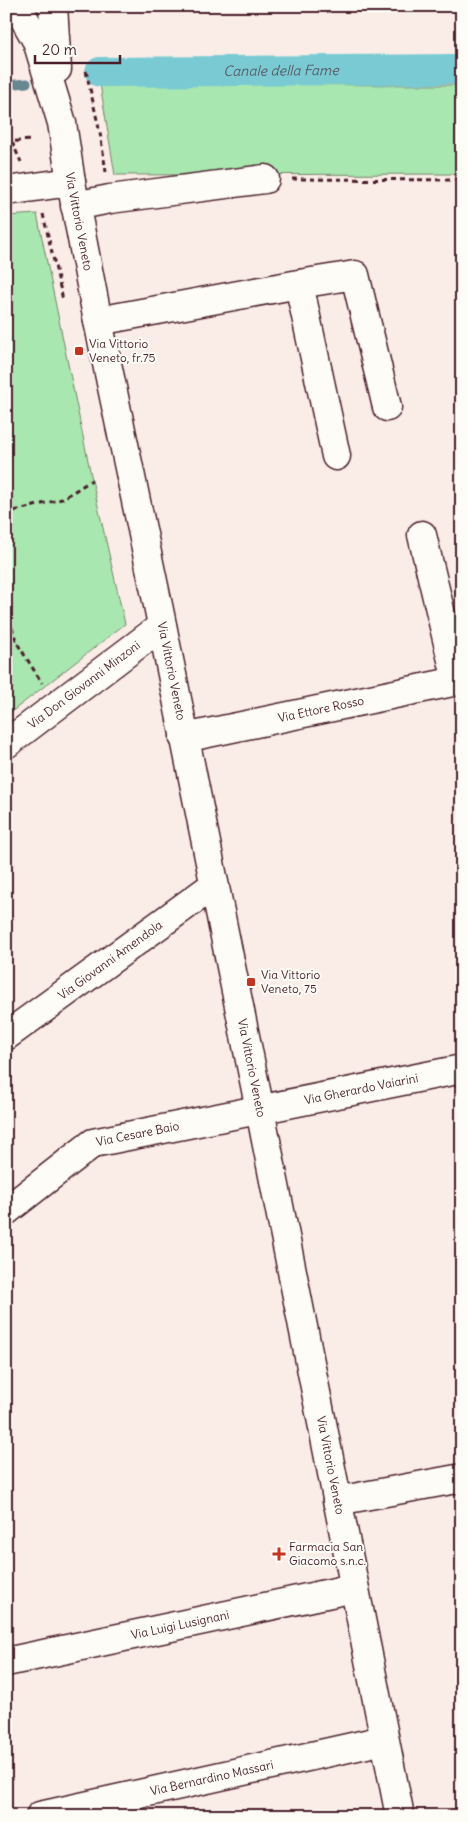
<svg xmlns="http://www.w3.org/2000/svg" width="468" height="1822" font-family="Delius,sans-serif">
<style>
.green{fill:#a8e7af;stroke:#79836d}
.lines{fill:none;stroke-linecap:round;stroke-linejoin:round}
.stream{stroke:#668690;stroke-width:9}
.canal{stroke:#79cad3;stroke-width:30}
.street-casing{stroke:#4a1f2b;stroke-width:31}
.secondary-casing{stroke:#4a1f2b;stroke-width:31}
.path{stroke:#4a1f2b;stroke-width:3;stroke-dasharray:5 4;stroke-linecap:butt}
.street{stroke:#fdfcf7;stroke-width:28}
.secondary{stroke:#fdfcf7;stroke-width:28}
.poi-dot{fill:#c8321e;stroke:#fdfcf7;stroke-width:2}
.labels{text-anchor:middle;stroke-width:4;stroke-linejoin:round;paint-order:stroke}
.street-label{font-size:12px;fill:#4a1f2b;stroke:#fdfcf7}
.poi-label{font-size:12px;fill:#4a1f2b;stroke:#fdfcf7;text-anchor:start}
.water-label{font-size:14px;font-style:italic;fill:#5a5b66;stroke:#fdfcf7}
</style>
<rect width="100%" height="100%" fill="#faede7"/>
<filter id="ink" filterUnits="userSpaceOnUse"><feTurbulence type="fractalNoise" baseFrequency=".02" numOctaves="2"/><feDisplacementMap in="SourceGraphic" scale="10" xChannelSelector="R" yChannelSelector="G"/><feConvolveMatrix kernelMatrix="1 2 1 2 8 2 1 2 1" color-interpolation-filters="sRGB"/></filter>
<g filter="url(#ink)">
<path class="green" d="M100,84l362,1v89l-347,1z
M37,214l55,266 33,144 -119,92v-500z"/>
<g class="lines">
<path class="stream" d="M6,85l21,-2"/>
<path class="canal" id="s1" d="M100,72l362,-3"/>
<g class="street-casing">
<g id="street">
<path d="M6,191l65,-9"/>
<path d="M75,206l35,-7 155,-20"/>
<path d="M299,284l56,-9 32,132"/>
<path d="M98,321l201,-37 37,172"/>
<path d="M422,535l35,146"/>
<path id="s2" d="M184,738l278,-58"/>
<path id="s3" d="M6,744l156,-118"/>
<path id="s4" d="M6,1036l208,-151"/>
<path id="s5" d="M6,1211l87,-68 369,-74"/>
<path d="M337,1501l125,-23"/>
<path id="s6" d="M6,1662l348,-74"/>
<path id="s7" d="M40,1816l344,-76"/>
</g>
</g>
<g class="secondary-casing">
<g id="secondary">
<path id="s8" d="M17,6l20,35 25,82 9,59 27,139 61,289 101,500 140,706"/>
<path d="M53,6l4,63"/>
</g>
</g>
<path class="path" d="M86,71l14,62 6,39
M6,142l25,-2
M12,142l9,20
M292,179l170,1
M43,214l20,86
M6,513l56,-14 30,-19
M6,610l11,33 25,40"/>
<use href="#street" class="street"/>
<use href="#secondary" class="secondary"/>
</g>
</g>
<g class="poi-dot">
<rect x="74" y="346" width="10" height="10" rx="2.5"/>
<rect x="246" y="977" width="10" height="10" rx="2.5"/>
<path d="M276.5 1546.5h5v5h5v5h-5v5h-5v-5h-5v-5h5z"/>
</g>
<g class="labels">
<g class="street-label">
<text dy="4" stroke="none"><textPath href="#s8" startOffset="226">Via Vittorio Veneto</textPath></text>
<text dy="4" stroke="none"><textPath href="#s8" startOffset="685">Via Vittorio Veneto</textPath></text>
<text dy="4" stroke="none"><textPath href="#s3" startOffset="98">Via Don Giovanni Minzoni</textPath></text>
<text dy="4" stroke="none"><textPath href="#s2" startOffset="140">Via Ettore Rosso</textPath></text>
<text dy="4" stroke="none"><textPath href="#s4" startOffset="129">Via Giovanni Amendola</textPath></text>
<text dy="4" stroke="none"><textPath href="#s8" startOffset="1090">Via Vittorio Veneto</textPath></text>
<text dy="4" stroke="none"><textPath href="#s5" startOffset="384">Via Gherardo Vaiarini</textPath></text>
<text dy="4" stroke="none"><textPath href="#s5" startOffset="156">Via Cesare Baio</textPath></text>
<text dy="4" stroke="none"><textPath href="#s8" startOffset="1495">Via Vittorio Veneto</textPath></text>
<text dy="4" stroke="none"><textPath href="#s6" startOffset="178">Via Luigi Lusignani</textPath></text>
<text dy="4" stroke="none"><textPath href="#s7" startOffset="176">Via Bernardino Massari</textPath></text>
</g>
<g class="poi-label">
<text x="89" y="348">Via Vittorio<tspan x="89" dy="14">Veneto, fr.75</tspan></text>
<text x="261" y="979">Via Vittorio<tspan x="261" dy="14">Veneto, 75</tspan></text>
<text x="289" y="1551">Farmacia San<tspan x="289" dy="14">Giacomo s.n.c.</tspan></text>
</g>
<g class="water-label">
<text dy="5" stroke="none"><textPath href="#s1" startOffset="181">Canale della Fame</textPath></text>
</g>
</g>
<rect width="468" height="1822" fill="none" stroke="#fdfcf7" stroke-width="25"/>
<rect x="12" y="12" width="443" height="1797" fill="none" stroke="#4a1f2b" stroke-width="2" filter="url(#ink)"/>
<path d="M35 55v8h85v-8" fill="none" stroke="#4a1f2b" stroke-width="2.5"/>
<text x="42" y="55" font-size="15" fill="#4a1f2b" stroke="#fdfcf7" stroke-width="4" paint-order="stroke">20 m</text>
</svg>
